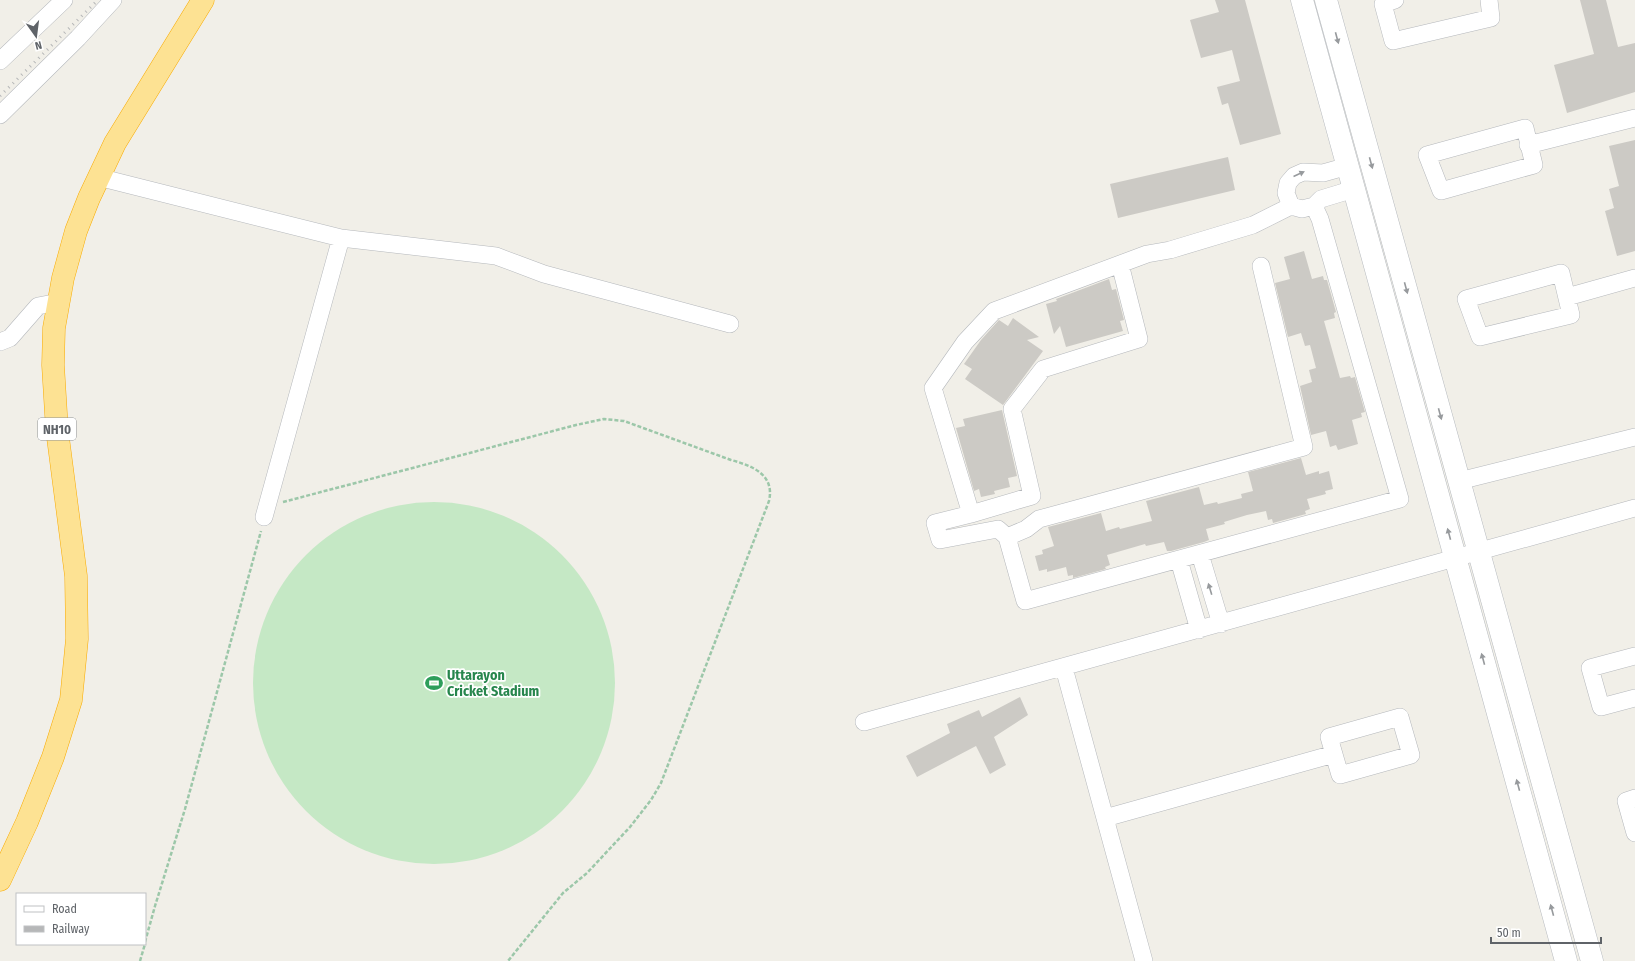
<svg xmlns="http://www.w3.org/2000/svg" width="1635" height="961" font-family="'Fira Sans Condensed',sans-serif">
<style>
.green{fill:#c5e8c5}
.building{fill:#cccac5}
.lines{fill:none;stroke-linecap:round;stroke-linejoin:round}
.street-casing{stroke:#b5b8bc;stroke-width:18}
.secondary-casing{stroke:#b6babf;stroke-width:23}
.highway-casing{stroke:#f9ab00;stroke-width:23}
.path{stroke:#9cc7a9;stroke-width:2.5;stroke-dasharray:4 2;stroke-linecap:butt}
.street{stroke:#fff;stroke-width:17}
.secondary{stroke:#fff;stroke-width:22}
.highway{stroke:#fde293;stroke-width:22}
.rail{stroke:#b6b7b8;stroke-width:3;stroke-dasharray:1 5;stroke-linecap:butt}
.oneway{fill:#979a9d}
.labels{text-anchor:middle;stroke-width:3.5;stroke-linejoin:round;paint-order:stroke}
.shield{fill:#fff;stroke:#8f9295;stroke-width:1}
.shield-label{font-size:13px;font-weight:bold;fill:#5f6368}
.leisure-label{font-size:14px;font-weight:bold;fill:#27864d;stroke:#fff;text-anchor:start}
</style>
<rect width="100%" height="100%" fill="#f1efe8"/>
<path class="green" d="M253 683a181 181 0 1 1 362 0a181 181 0 1 1-362 0Z"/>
<path class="building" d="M1215,0h30l36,134 -41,11 -12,-42 -6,2 -5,-18 23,-6 -8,-31 -31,8 -11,-38 29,-8z
M1580,0h26l12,47 17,-4v49l-68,21 -13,-48 40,-11z
M1635,140v111l-18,5 -12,-45 9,-3 -5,-19 10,-3 -10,-40z
M1228,157l7,33 -117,28 -8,-34z
M1304,251l8,28 11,-3 1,4h3l9,32 -2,1 1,5 -11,3 16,57 10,-2 1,2 4,-1 10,35 -4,1 1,4 -10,3 6,24 -20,6 -2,-5 -6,2 -4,-16 -15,4 -11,-49 12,-4 -3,-12 7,-2 -6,-23 -5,1 -4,-13 -13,4 -13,-54 15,-4 -6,-22z
M1109,279l3,11 4,-1 8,31 -4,1 3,10 -57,16 -6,-21 -6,8 -8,-30 11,-3 -1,-2z
M1013,318l26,19 -12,3 16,11 -40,54 -38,-26 7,-10 -8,-5 17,-24 18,-20 9,6z
M1002,410l15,66 -9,2 2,9 -16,4 1,3 -14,3 -2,-8 -5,2 -18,-63 9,-2 -2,-7z
M1301,458l5,17 13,-4v3l10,-3 4,18 -8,2 1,3 -19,5 3,10 -5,2 1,3 -33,9 -1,-4 -4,1 -2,-9 -19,4 -23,7 1,2 -19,5 3,11 -5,2 -33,9h-4l-3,-9 -18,4 -1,-2 -38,11 3,10 -5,2 1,2 -33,9v-3l-5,1 -2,-9 -19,5v-3l-8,2 -4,-15 8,-2 -1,-4 12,-4 -6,-19 53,-14 5,18 13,-4 1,2 32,-8 -6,-20 53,-14 5,18 13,-3 1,2 24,-6 -1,-4 12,-3 -5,-19z
M1020,697l8,18 -34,22 12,28 -16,9 -14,-28 -59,31 -11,-21 44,-23 -3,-9 32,-14 3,7z"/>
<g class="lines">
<g class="street-casing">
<path id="street" d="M1395,0l-12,4 10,37 98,-23 -2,-18
M0,61l64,-61
M0,115l78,-77 35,-38
M1525,128l9,37 -93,26 -14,-36z
M1528,145l107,-27
M98,177l243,61 155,18 48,18 186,50
M1291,206l-5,-13 2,-10 6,-7 9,-4 20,1 25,-7
M1314,206l6,13 80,280 -375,102 -18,-64 -9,-8 -58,11 -5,-17 36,-9 -38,-126 32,-46 29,-31 153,-57 23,-4 83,-25 38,-19 11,3 12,-3 7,-7 33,-10
M1561,273l10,42 -91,22 -14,-38z
M1567,297l68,-19
M0,342l10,-4 28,-32 21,-4
M1459,481l176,-44
M971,514l61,-18 -20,-87 31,-40 96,-30 -19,-75
M264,517l77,-279
M1007,537l19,-8 13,-10 265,-72 -43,-181
M1200,554l21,70
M1179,560l20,70
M1635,656l-45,12 11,39 34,-9
M1064,668l80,293
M1400,717l11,38 -71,20 -11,-38z
M864,722l771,-214
M1635,798l-9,3 9,32
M1105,818l229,-64"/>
</g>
<g class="secondary-casing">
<path id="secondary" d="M1302,0l264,961
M1326,0l266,961"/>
</g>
<g class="highway-casing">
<path id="highway" d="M0,880l27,-58 26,-65 18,-57 6,-61 -1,-63 -19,-146 -4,-65 1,-37 9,-50 13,-47 13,-33 26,-55 88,-143"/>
</g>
<path class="path" d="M283,502l293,-77 28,-6 20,2 107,39c22,6 44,15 38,41l-108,282 -10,17 -21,27 -43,46 -24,20 -55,68
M145,942l10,-36 30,-97 76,-278
M140,961l5,-17"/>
<use href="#street" class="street"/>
<use href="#secondary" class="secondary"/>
<use href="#highway" class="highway"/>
<path class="rail" d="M0,96l98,-96"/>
</g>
<defs><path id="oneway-solid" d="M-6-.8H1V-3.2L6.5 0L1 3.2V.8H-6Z"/></defs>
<g class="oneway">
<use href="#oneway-solid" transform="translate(1337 38) rotate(75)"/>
<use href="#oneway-solid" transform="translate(1371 163) rotate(75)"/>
<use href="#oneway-solid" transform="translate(1299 174) rotate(-24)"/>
<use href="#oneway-solid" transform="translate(1406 288) rotate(75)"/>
<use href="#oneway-solid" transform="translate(1440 414) rotate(75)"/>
<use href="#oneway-solid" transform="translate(1449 534) rotate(-105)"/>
<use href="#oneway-solid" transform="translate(1210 589) rotate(-107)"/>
<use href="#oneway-solid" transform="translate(1483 659) rotate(-105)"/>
<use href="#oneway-solid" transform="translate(1518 785) rotate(-105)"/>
<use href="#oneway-solid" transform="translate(1552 910) rotate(-105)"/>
</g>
<defs>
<g id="stadium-bare" transform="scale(1.38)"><path d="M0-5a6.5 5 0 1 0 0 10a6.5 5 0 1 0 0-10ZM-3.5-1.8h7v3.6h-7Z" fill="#2e9e5b" stroke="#fff" stroke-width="2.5" paint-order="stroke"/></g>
</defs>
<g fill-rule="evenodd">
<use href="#stadium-bare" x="434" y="683"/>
</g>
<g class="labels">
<rect class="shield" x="38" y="418" width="38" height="22" rx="3"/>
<g class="shield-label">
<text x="57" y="434">NH10</text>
</g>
<g class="leisure-label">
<text x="447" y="680">Uttarayon<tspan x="447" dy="16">Cricket Stadium</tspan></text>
</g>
</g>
<rect x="16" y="893" width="130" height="52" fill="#ffffff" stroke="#bfc1c3"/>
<rect x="24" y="906" width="20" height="6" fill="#ffffff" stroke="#bfc1c3"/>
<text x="52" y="913" font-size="12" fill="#5f6368">Road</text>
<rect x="24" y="926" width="20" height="6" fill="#b6b7b8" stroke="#bfc1c3"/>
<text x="52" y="933" font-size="12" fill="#5f6368">Railway</text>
<g transform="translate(36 36) rotate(166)" stroke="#ffffff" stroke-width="3" paint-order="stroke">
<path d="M0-3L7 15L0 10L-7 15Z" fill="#5f6368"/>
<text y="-6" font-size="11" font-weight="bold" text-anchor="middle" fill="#5f6368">N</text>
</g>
<path d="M1491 937v6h110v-6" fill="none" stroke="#5f6368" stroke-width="2"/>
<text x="1497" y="937" font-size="12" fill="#5f6368" stroke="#ffffff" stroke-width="3" paint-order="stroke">50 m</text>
</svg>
